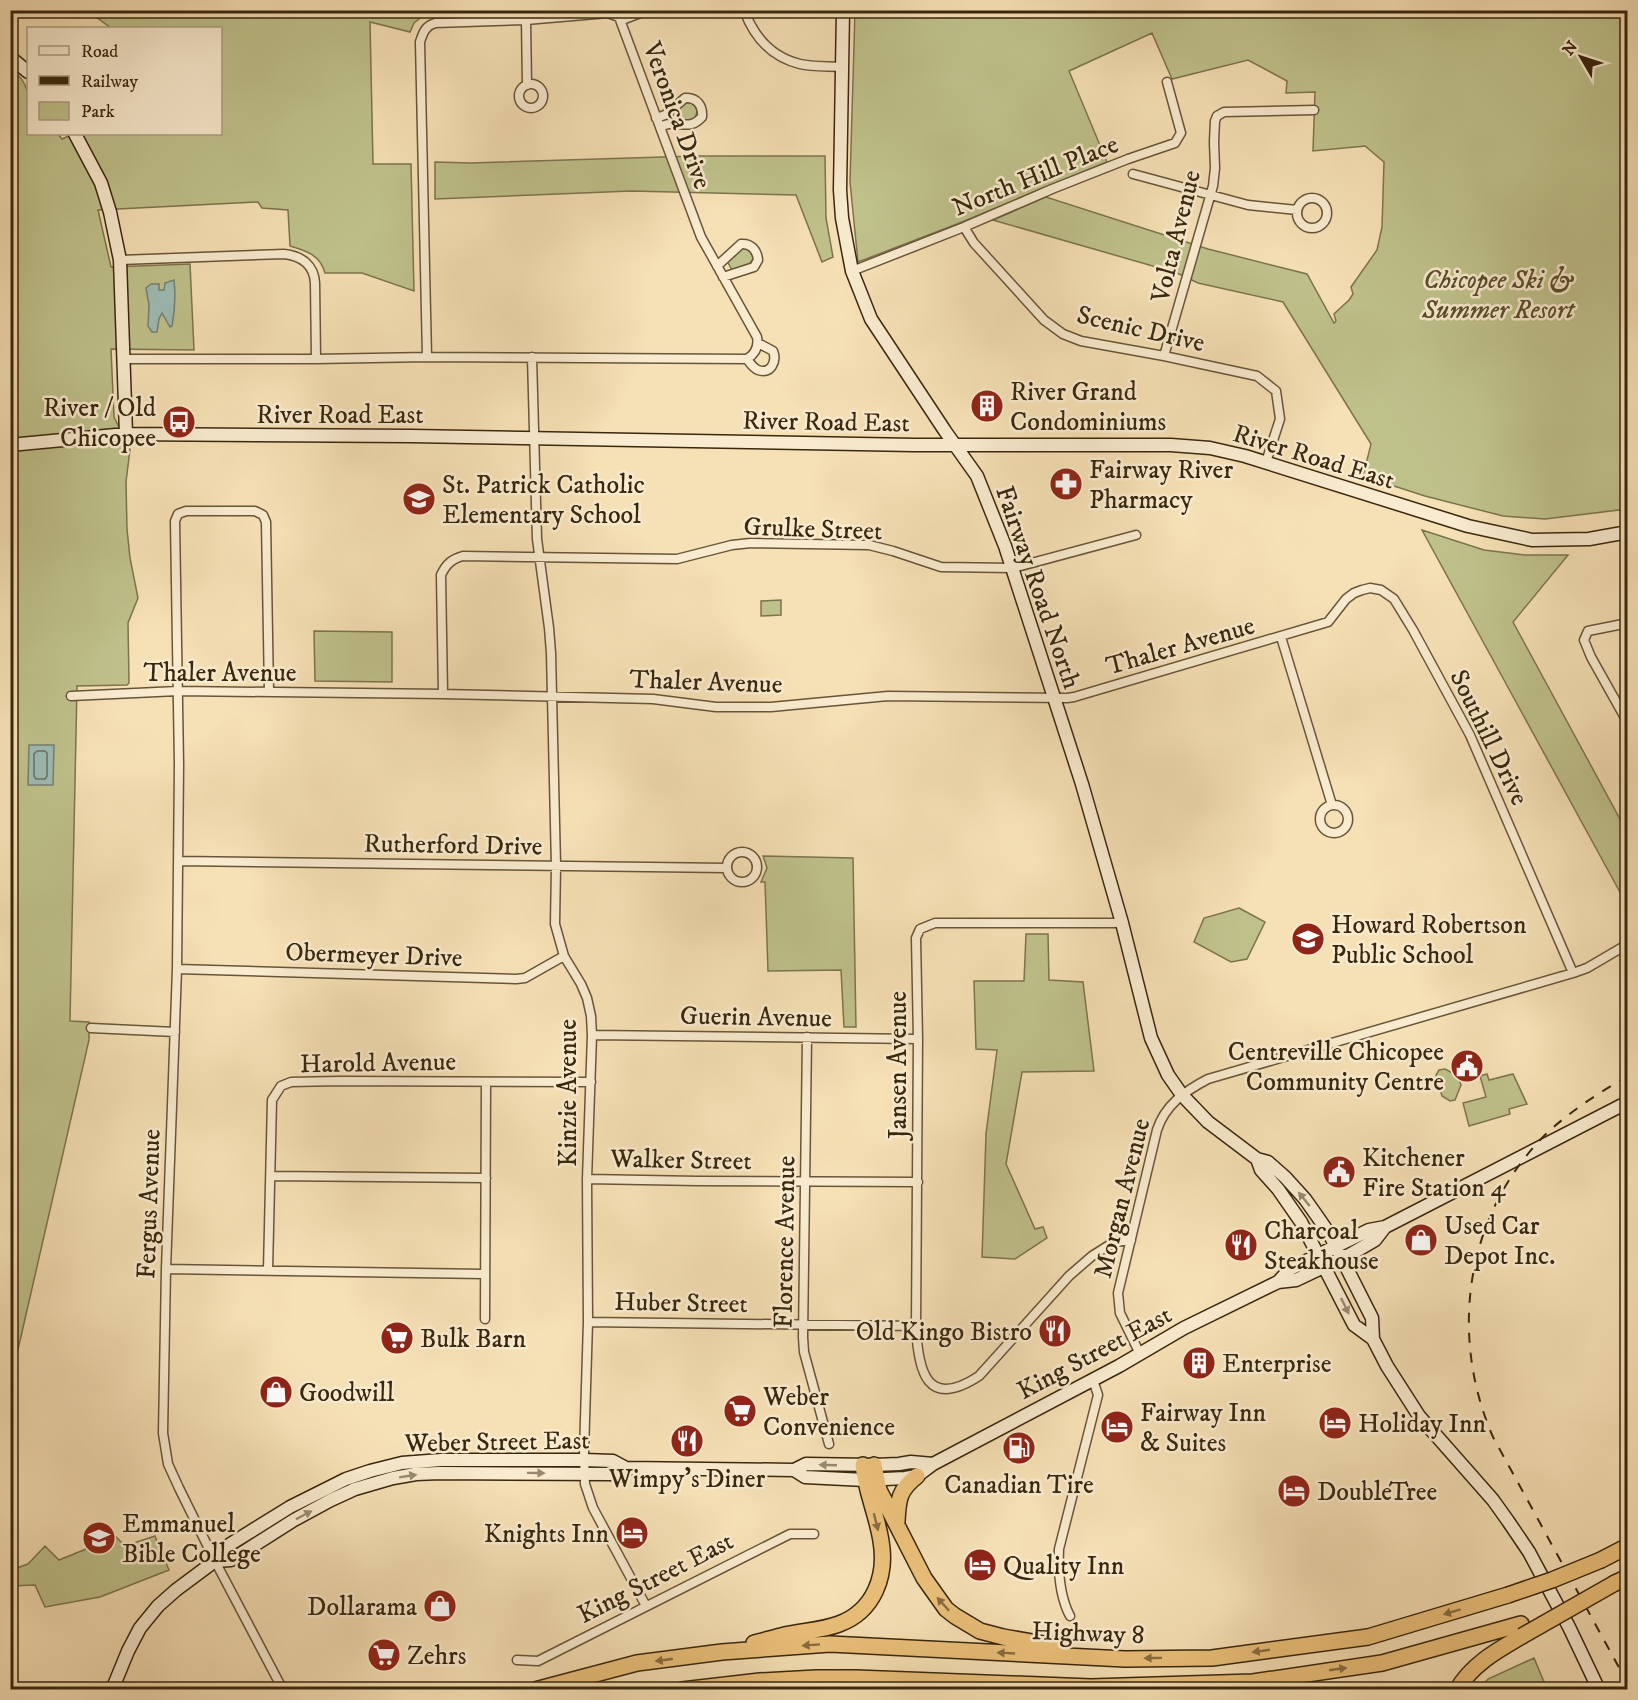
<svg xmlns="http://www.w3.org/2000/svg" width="1638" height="1700" font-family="'IM FELL DW Pica',serif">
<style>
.green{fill:#bfc18b;stroke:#7c744c;stroke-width:1.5}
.water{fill:#9ebcb4;stroke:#768072;stroke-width:1.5}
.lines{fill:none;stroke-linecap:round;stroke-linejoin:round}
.shore{stroke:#6c7261;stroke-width:1.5}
.street-casing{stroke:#685538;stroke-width:11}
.secondary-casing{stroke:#39270e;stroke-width:15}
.highway-casing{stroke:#39270e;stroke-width:18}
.street{stroke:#f9ebcf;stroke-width:8}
.secondary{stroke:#f9ebcf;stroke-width:12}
.highway{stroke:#ebc07a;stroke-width:15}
.rail{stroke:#39270e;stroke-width:2;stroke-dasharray:10 10;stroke-linecap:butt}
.highway-bridge-casing{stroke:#39270e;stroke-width:18;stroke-linecap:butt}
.highway-bridge{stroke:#ebc07a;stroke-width:15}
.oneway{fill:#99896e}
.oneway2{fill:#896c3f}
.labels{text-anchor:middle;stroke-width:5;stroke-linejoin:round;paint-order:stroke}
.street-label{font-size:26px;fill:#39270e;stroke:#f9ebcf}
.park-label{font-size:26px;font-style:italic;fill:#5a4e2d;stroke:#f9ebcf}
.poi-label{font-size:26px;fill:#39270e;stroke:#f9ebcf;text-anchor:start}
</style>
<rect width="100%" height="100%" fill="#f6e0b5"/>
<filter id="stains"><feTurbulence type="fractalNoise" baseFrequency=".00333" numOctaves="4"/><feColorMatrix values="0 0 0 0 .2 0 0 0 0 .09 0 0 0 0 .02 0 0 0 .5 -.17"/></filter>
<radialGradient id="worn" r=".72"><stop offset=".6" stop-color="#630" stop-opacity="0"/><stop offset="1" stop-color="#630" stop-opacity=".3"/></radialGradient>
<path class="green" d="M88,11h328l3,8 -5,4 -4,9 -40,-10 3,142h38l3,127 -52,-18h-37c-5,-18 -18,-22 -35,-27l-2,-36 -26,-2 -4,-6 -160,8 13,57 79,-3 4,86 -83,-1 3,68 16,32 -4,33 1,47 3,29 8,40 -10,25 1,60 -2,2 -50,1 -7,335 19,1v18l-78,340v-1311c24,17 17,38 17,65h30l4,5 11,-5h147v-106h-109z
M855,11h772v498l-82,10 -42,-3 -78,-20 -62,-20 8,-32 -88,-142 -85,-19 -21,-10 -184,-53 53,-23 162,52 99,25 27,49 2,-2 -2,-7 15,-14 4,-6 -2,-7 26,-37 5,-23 2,-65 -19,-16 -52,5 2,-59 -29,1 1,-12 -39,-21 -76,19 -20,-46 -83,38 38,91 -150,62 -99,38 -8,-80z
M687,102h4l6,6c1,17 -14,12 -26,10l11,-14z
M696,156h129l1,62 7,39 -11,5 -26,-67 -165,-4 -196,8v-37l36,1z
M742,248c9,1 16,12 5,17 -4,2 -10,3 -15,5l-5,-9z
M1422,530l62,20 41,5h43l-55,67 114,210v73z
M781,600v15l-20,1v-15z
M314,631l78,1v50l-77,-1z
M763,856l90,2 3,169h-12l-3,-57 -73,1 -3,-89h-4l6,-14z
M1239,908l26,14 -18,37 -16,3 -37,-20 10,-24z
M1026,934h22l1,46 34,2 11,89 -72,1 -16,92 29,65 8,-2 4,11 -32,21 -33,-2 4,-123 11,-84 -21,-1 -2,-68h50z
M1445,1069l13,7 3,9 -6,15 -5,1 -8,-5 -2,-7 -2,-1 -2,-4 2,-2 -2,-7 3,-5z
M1487,1074l2,6 24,-6 14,30 -18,5 1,5 -41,12 -6,-23 23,-6 -6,-21z
M155,1536l14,34 -69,27 -55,10 -10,-22 -24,1v-16l17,-6 17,-18 14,14 57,-23 9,9z
M1534,1658l13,31h-68l9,-10z"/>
<path class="water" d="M174,280c2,17 1,30 -2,46l-2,1 -8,-14 -3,6 -2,13h-5l-4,-6 1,-21 -3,-17 5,-4h8v6h5l1,-7z
M29,745h25l-1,40h-25z"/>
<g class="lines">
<path class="shore" d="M37,751h8l2,2v23l-2,3h-9l-2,-3v-22z"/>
<g class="street-casing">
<path id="street" d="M744,10c10,27 27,47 56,54 13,3 29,2 42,3
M526,20l1,65
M622,20l26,-10
M519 96a12 12 0 1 1 24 0a12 12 0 1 1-24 0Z
M656,118l9,-3 20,-17c12,-1 18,8 17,19 -12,13 -19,5 -33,7 -1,0 -8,2 -9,3
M1133,174l115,31 49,5
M1297 213a15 15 0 1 1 30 0a15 15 0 1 1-30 0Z
M964,227l10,16 70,77 19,14 18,7 83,15 93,20 19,15 4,28 -14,43
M120,260l164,-6c18,2 30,11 31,29l1,76
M717,266l24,-22c10,-1 16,6 17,16l-4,7 -31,10
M852,271l112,-44 88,-38 76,-30 47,-16 6,-10 -14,-51
M1164,356l49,-170 2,-18 -1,-26 1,-21 2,-5 7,-4 90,-2
M532,357l5,182 12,89 2,25 5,213 -1,58 9,32 17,28 6,14 4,18 1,19 -5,144 1,143 -4,130 1,32 8,24 53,98
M124,359h192l111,-2 320,2c8,-5 12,-12 10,-22l-56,-100 -82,-220 -11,-4 -82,7 -91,3c-10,3 -12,10 -15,19l7,315
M747,359c3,4 6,9 11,11 13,5 19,-9 15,-19l-15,-8
M1628,623l-40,8 -4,9 7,17 37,66
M1281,637l51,168
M269,692l-3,-170 -3,-7 -8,-4h-69l-8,3 -3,7 4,244 -2,204 -11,300 -3,164 5,31 11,24 36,73 68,129
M443,694l-2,-119c5,-11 11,-16 22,-19l214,3 55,-14 19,-2 118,2 24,6 48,16 72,1 123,-33
M71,696l107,-5 265,3 210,5 63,8h55l117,-11 179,2 7,-1 254,-75 18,-23 8,-6 8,-3 8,-2 11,2 13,9 19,31 57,105 103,238
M1320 819a14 14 0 1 1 28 0a14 14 0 1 1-28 0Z
M727 867a15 15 0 1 1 30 0a15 15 0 1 1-30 0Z
M178,861l549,7
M1122,923h-187l-15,6 -4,9 2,101 -2,287c2,46 11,84 63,50l90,-100 23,-20 22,-14 17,-2
M177,969l339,10 9,-1 39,-22
M91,1028l84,4
M592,1035l326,4
M807,1037l-4,300 1,15 25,92
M271,1176l215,2
M587,1179l111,2 220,1
M166,1269l318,5
M268,1270l4,-170 9,-14 10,-4 48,-1 252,1
M485,1319l1,-237
M588,1322l328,4
M1140,1354l-20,-41 -2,-20 39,-163c8,-25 28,-39 51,-51l365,-106 14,-5 41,-24
M1070,1616c-11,-21 -12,-45 -11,-67l39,-154 -5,-15
M517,1660l21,1 252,-127h24"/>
</g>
<g class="secondary-casing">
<path id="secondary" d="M843,10l-3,180 2,28 10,53 19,48 74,112 32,45 28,70 77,238 40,139 29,115 17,37 14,20 26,27 49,37 4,11 17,19 23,33 53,103 19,14
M10,57l18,15
M75,134l26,49 9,29 10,48 6,174
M10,445l116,-11 285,2 503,9h257l39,3 35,8 223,70 64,14 57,-1 39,-7
M1257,1159l11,3 17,15 20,22 12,17 13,19 42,83 1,21 14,27 32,50 74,84 15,21 21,31 40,75 30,63
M1278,1282l18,-2 55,-26 24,-14 10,-13
M794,1470l11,7 60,3 40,-2 12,-2 16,-12 186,-98 65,-38 94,-46 12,-13 79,-39 16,-3 243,-125
M215,1561l16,-1 63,-40 37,-20 24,-11 38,-11 23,-4 24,-1 173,1 13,-6 168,2 12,-6 68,1 25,-1 12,-2 22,2
M112,1690l16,-39 12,-23 18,-22 18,-16 39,-29 9,-13 66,-41 56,-28 24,-8 32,-8 39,-3h143l29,1 13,7"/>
</g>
<g class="highway-casing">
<path id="highway" d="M874,1465l5,25 45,88 22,31 9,7 25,15 23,6 52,9 7,2
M897,1522c1,-23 2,-32 20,-46
M1601,1560l27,-14
M1615,1583l13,-6
M754,1643c9,-2 18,-5 27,-7 19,-5 40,-5 58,-12 35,-13 48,-48 42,-83 -4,-26 -15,-49 -18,-76
M535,1690l102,-27 85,-11 108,-8 295,15 87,-1 156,-21 140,-42
M682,1690l78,-9 56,-3h40l235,9 162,-5 129,-19 139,-39
M1457,1690c15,-26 41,-40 65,-54"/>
</g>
<use href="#street" class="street"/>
<use href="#secondary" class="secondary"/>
<use href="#highway" class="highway"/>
<path class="rail" d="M1628,1076c-31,18 -61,37 -86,62 -77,80 -93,198 -49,299l135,247"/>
<g class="highway-bridge-casing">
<path id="highway-bridge" d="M1508,1595l44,-15 49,-20
M1522,1636l93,-53"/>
</g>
<use href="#highway-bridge" class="highway-bridge"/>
</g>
<defs><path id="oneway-solid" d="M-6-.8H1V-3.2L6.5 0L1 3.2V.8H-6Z" transform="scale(1.5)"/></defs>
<g class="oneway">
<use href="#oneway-solid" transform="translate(1304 1199) rotate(-129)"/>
<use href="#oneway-solid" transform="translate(1345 1306) rotate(64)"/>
<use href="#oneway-solid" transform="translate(828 1465) rotate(-178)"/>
<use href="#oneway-solid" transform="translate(536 1473) rotate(1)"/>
<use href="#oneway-solid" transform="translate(408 1476) rotate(-9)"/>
<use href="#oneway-solid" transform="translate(304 1515) rotate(-28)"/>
</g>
<g class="oneway2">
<use href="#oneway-solid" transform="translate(876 1522) rotate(76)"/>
<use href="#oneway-solid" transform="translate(943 1604) rotate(-132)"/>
<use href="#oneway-solid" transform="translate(1452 1612) rotate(163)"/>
<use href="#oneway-solid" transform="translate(811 1645) rotate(176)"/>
<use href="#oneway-solid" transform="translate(1261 1651) rotate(172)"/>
<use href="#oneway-solid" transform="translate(1006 1653) rotate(-177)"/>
<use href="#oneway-solid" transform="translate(1153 1658) rotate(179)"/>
<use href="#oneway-solid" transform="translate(664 1660) rotate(172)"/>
<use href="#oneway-solid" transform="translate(1338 1669) rotate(-8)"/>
</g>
<defs>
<g id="building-disc" transform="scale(1.725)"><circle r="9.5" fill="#8f2418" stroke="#f9ebcf"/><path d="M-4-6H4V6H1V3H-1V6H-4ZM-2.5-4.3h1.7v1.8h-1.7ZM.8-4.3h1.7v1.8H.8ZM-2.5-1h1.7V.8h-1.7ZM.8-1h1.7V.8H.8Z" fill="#fff"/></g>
<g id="bus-disc" transform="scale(1.725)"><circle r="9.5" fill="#8f2418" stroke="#f9ebcf"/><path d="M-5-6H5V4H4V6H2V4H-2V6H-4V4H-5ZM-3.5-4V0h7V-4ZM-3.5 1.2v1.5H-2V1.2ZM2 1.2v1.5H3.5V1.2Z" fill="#fff"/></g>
<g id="pharmacy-disc" transform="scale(1.725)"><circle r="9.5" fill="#8f2418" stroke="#f9ebcf"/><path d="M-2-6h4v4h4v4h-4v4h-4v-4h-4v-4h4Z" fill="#fff"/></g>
<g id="school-disc" transform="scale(1.725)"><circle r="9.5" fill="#8f2418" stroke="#f9ebcf"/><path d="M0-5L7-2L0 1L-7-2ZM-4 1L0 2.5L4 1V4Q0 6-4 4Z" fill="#fff"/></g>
<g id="civic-disc" transform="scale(1.725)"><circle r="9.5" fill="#8f2418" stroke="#f9ebcf"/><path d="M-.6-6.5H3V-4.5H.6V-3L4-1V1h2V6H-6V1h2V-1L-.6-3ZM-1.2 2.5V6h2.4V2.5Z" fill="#fff"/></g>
<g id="shop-disc" transform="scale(1.725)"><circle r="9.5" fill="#8f2418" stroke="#f9ebcf"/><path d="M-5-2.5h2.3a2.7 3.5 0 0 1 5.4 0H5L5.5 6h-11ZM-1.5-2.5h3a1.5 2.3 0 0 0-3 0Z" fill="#fff"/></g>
<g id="restaurant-disc" transform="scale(1.725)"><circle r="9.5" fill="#8f2418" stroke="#f9ebcf"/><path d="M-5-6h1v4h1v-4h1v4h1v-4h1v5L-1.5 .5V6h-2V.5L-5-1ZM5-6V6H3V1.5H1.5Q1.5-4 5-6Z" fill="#fff"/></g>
<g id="supermarket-disc" transform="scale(1.725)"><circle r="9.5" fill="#8f2418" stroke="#f9ebcf"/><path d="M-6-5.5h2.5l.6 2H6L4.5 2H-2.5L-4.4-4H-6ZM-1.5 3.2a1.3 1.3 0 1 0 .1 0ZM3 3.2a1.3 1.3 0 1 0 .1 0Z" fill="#fff"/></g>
<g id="hotel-disc" transform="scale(1.725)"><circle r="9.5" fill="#8f2418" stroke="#f9ebcf"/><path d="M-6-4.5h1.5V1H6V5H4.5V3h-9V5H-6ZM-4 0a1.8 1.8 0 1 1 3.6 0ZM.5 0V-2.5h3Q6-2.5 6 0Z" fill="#fff"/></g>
<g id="fuel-disc" transform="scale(1.725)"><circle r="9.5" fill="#8f2418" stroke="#f9ebcf"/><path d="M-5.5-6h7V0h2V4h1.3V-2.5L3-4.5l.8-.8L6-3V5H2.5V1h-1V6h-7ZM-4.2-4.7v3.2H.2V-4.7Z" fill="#fff"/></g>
<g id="university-disc" transform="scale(1.725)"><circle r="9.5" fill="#8f2418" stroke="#f9ebcf"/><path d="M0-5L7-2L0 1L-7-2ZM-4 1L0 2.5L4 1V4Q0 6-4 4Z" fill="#fff"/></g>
</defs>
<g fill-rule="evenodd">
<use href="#building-disc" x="987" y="406"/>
<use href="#bus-disc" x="179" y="422"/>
<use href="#pharmacy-disc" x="1066" y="484"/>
<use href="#school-disc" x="419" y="499"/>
<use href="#school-disc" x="1308" y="939"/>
<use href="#civic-disc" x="1467" y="1066"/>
<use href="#civic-disc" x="1339" y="1172"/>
<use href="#shop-disc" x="1421" y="1240"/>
<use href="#restaurant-disc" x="1241" y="1245"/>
<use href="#restaurant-disc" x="1055" y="1331"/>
<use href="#supermarket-disc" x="397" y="1338"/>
<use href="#building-disc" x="1199" y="1363"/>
<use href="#shop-disc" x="276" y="1392"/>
<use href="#supermarket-disc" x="740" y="1411"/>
<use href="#hotel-disc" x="1335" y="1423"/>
<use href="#hotel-disc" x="1117" y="1427"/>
<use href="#restaurant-disc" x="687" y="1441"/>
<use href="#fuel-disc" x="1019" y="1448"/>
<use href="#hotel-disc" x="1294" y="1491"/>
<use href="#hotel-disc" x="632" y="1533"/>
<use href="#university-disc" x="99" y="1538"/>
<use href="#hotel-disc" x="980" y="1565"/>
<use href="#shop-disc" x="440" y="1606"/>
<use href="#supermarket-disc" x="384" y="1655"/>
</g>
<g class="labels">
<g class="street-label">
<text transform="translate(678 115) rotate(70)" y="9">Veronica Drive</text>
<text transform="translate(1035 175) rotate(-22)" y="9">North Hill Place</text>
<text transform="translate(1175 236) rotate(-76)" y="9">Volta Avenue</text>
<text transform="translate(1141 328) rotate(13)" y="9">Scenic Drive</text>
<text x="340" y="423">River Road East</text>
<text transform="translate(826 421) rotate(1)" y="9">River Road East</text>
<text transform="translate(1314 456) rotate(17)" y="9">River Road East</text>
<text transform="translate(813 528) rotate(2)" y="9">Grulke Street</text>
<text transform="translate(1039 587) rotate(71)" y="9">Fairway Road North</text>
<text transform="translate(1180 645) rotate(-16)" y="9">Thaler Avenue</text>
<text x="220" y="681">Thaler Avenue</text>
<text transform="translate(706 681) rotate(2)" y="9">Thaler Avenue</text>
<text transform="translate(1490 737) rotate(64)" y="9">Southill Drive</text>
<text transform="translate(453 844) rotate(1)" y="9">Rutherford Drive</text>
<text transform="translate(374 954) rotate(2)" y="9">Obermeyer Drive</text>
<text transform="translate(756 1016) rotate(1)" y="9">Guerin Avenue</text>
<text transform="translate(378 1062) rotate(-1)" y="9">Harold Avenue</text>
<text transform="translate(897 1065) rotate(-90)" y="9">Jansen Avenue</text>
<text transform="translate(567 1093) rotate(-90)" y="9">Kinzie Avenue</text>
<text transform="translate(681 1159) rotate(1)" y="9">Walker Street</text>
<text transform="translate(1121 1198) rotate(-76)" y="9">Morgan Avenue</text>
<text transform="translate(148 1204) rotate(-88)" y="9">Fergus Avenue</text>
<text transform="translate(784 1242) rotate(-89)" y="9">Florence Avenue</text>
<text transform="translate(681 1302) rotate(1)" y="9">Huber Street</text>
<text transform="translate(1094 1352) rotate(-28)" y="9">King Street East</text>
<text transform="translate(497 1441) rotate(-1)" y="9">Weber Street East</text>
<text transform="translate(655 1577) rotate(-27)" y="9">King Street East</text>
<text transform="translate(1088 1632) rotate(2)" y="9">Highway 8</text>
</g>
<g class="park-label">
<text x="1498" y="288">Chicopee Ski &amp;<tspan x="1498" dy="30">Summer Resort</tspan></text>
</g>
<g class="poi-label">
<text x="1010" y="400">River Grand<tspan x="1010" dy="30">Condominiums</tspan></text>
<text x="156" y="416" text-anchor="end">River / Old<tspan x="156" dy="30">Chicopee</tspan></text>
<text x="1089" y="478">Fairway River<tspan x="1089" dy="30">Pharmacy</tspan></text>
<text x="442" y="493">St. Patrick Catholic<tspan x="442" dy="30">Elementary School</tspan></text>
<text x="1331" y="933">Howard Robertson<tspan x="1331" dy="30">Public School</tspan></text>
<text x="1444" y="1060" text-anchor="end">Centreville Chicopee<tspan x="1444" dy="30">Community Centre</tspan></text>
<text x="1362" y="1166">Kitchener<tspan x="1362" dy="30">Fire Station 4</tspan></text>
<text x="1444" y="1234">Used Car<tspan x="1444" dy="30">Depot Inc.</tspan></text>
<text x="1264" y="1239">Charcoal<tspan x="1264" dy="30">Steakhouse</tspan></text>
<text x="1032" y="1340" text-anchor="end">Old Kingo Bistro</text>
<text x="420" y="1347">Bulk Barn</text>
<text x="1222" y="1372">Enterprise</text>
<text x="299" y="1401">Goodwill</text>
<text x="763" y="1405">Weber<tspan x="763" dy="30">Convenience</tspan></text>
<text x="1140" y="1421">Fairway Inn<tspan x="1140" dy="30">&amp; Suites</tspan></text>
<text x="1358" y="1432">Holiday Inn</text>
<text x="687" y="1487" text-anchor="middle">Wimpy's Diner</text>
<text x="1019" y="1493" text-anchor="middle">Canadian Tire</text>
<text x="1317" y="1500">DoubleTree</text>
<text x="122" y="1532">Emmanuel<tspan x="122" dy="30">Bible College</tspan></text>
<text x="609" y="1542" text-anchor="end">Knights Inn</text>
<text x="1003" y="1574">Quality Inn</text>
<text x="417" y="1615" text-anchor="end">Dollarama</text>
<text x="407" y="1664">Zehrs</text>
</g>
</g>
<rect width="1638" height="1700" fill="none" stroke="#f6e0b5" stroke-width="36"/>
<rect x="12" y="12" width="1614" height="1676" fill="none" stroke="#39270e" stroke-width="3"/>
<rect x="18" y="18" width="1602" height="1664" fill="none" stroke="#39270e" stroke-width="1.5"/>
<rect x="27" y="27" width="195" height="108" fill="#f9ebcf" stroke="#ac9d82" stroke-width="1.5"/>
<rect x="39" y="46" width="30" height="9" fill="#f9ebcf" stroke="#ac9d82" stroke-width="1.5"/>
<text x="81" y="57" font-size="18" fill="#39270e">Road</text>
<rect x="39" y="76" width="30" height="9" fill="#39270e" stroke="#ac9d82" stroke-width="1.5"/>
<text x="81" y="87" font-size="18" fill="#39270e">Railway</text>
<rect x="39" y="102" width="30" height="18" fill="#bfc18b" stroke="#ac9d82" stroke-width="1.5"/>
<text x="81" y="117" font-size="18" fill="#39270e">Park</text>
<g transform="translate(1581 57) rotate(309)" stroke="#f9ebcf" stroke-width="4.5" paint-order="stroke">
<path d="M0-4.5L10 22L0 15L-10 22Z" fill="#39270e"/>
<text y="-9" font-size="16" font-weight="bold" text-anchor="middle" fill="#39270e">N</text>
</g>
<rect width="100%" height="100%" filter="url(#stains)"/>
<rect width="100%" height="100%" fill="url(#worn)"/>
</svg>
